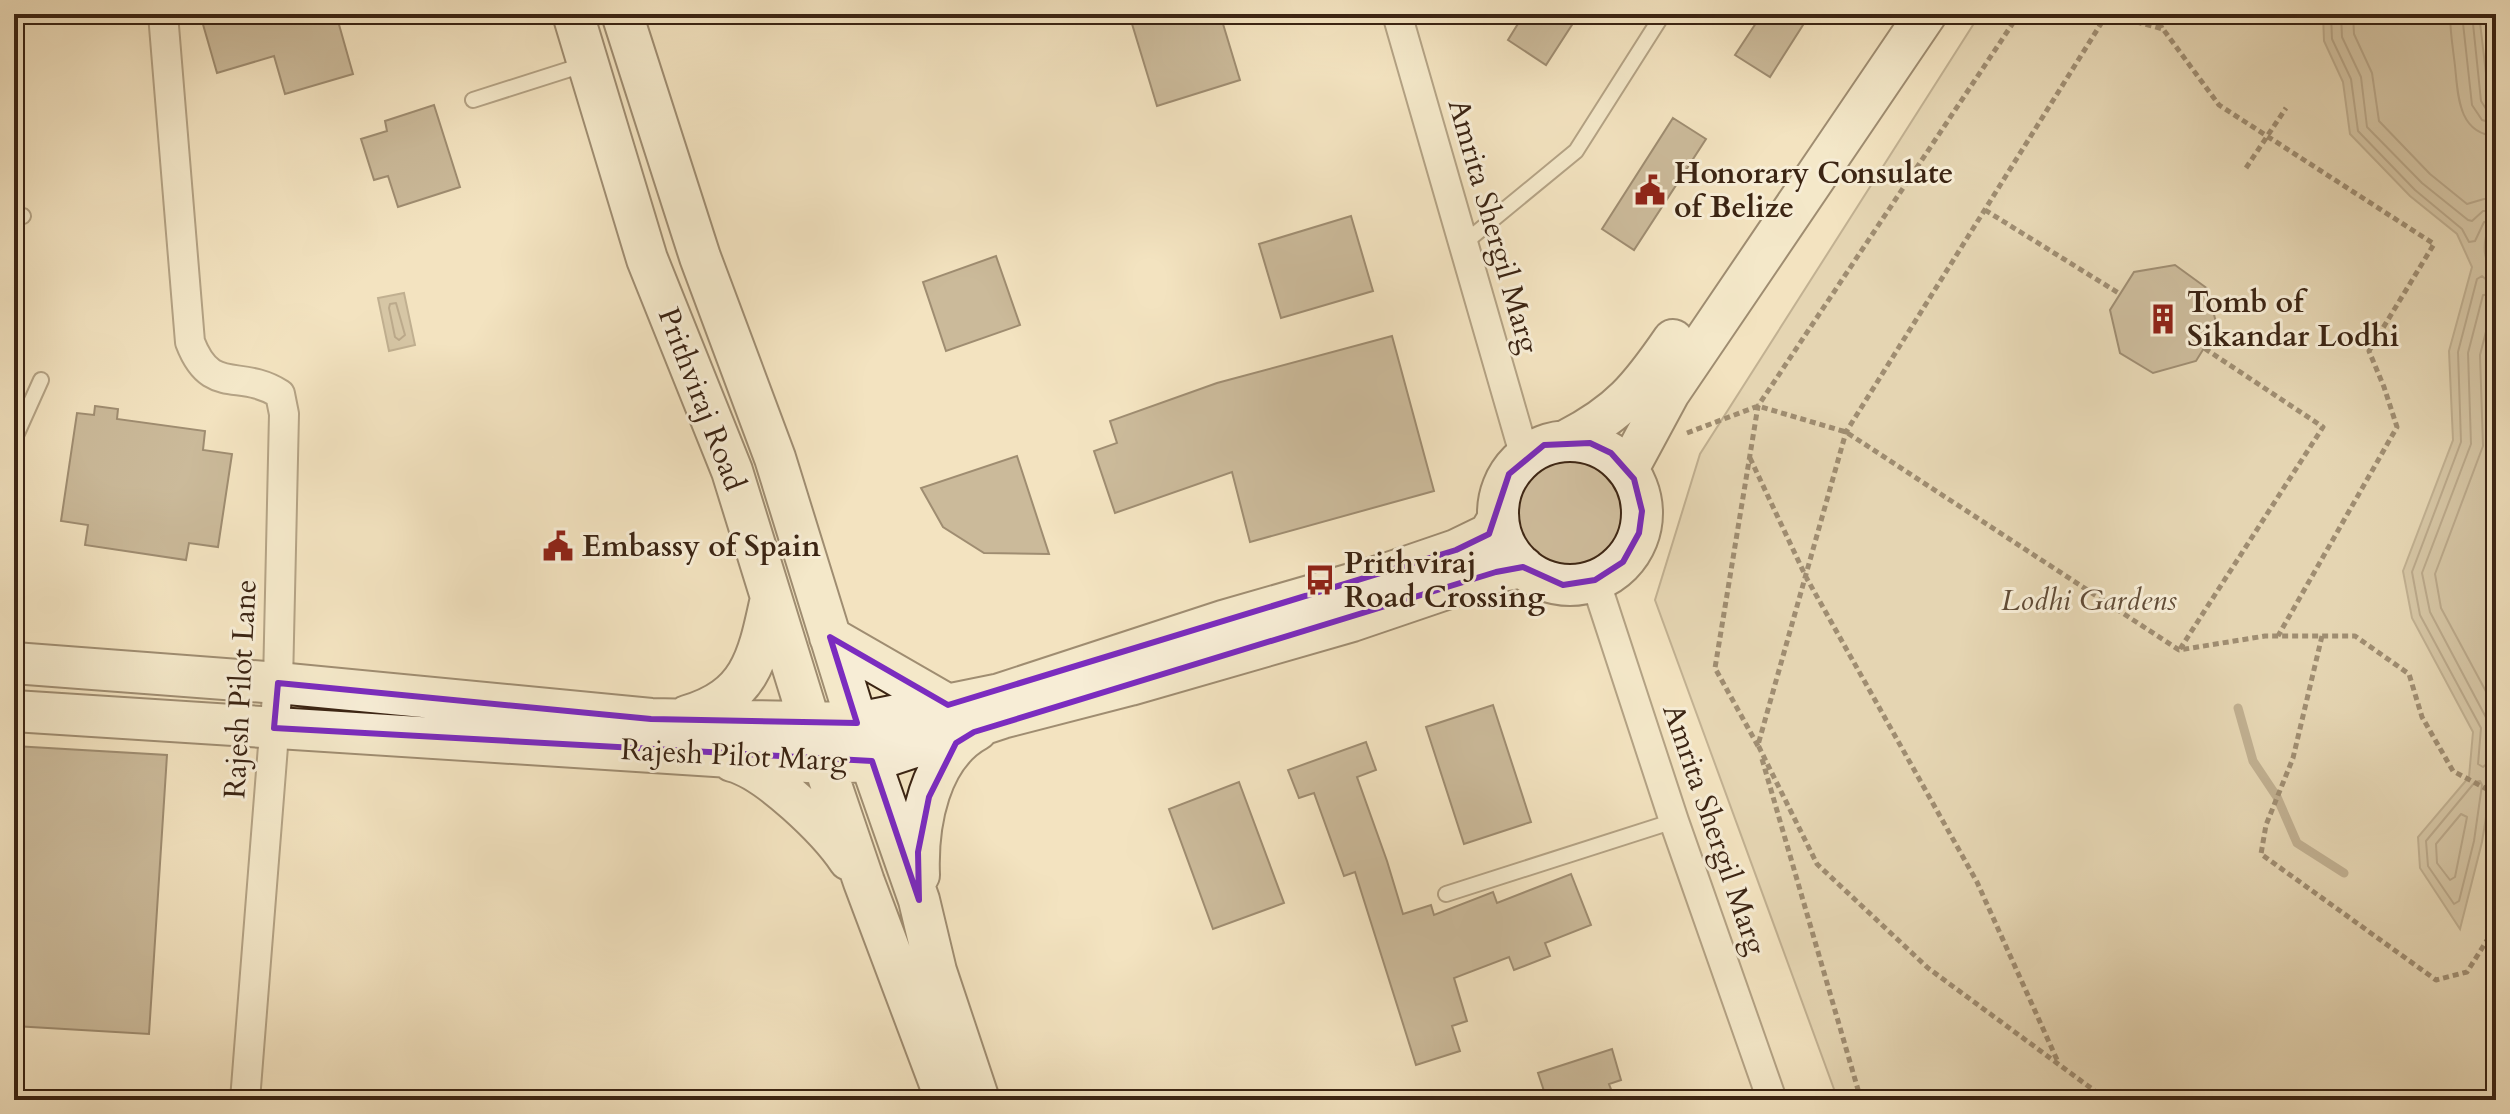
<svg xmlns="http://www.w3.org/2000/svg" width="2510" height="1114" font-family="Cardo,serif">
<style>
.green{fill:#d4c3a3;stroke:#88745b;stroke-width:2}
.water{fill:#b4a285;stroke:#847057;stroke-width:2}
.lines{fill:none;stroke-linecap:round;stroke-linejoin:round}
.shore{stroke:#78634c;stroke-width:2}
.stream{stroke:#847057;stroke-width:9}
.building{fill:#9b876d;stroke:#3b2413;stroke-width:2}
.service-casing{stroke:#69543e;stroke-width:18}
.minor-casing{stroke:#69543e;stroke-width:32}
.secondary-casing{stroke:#3b2413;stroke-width:44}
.path{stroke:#3b2413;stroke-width:5;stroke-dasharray:6 4;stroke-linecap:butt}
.service{stroke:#f7edd6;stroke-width:14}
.minor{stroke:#f7edd6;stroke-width:28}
.secondary{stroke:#f7edd6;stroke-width:40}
.marked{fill:none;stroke:#7b2cbf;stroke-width:6;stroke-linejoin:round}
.labels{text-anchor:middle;stroke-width:6;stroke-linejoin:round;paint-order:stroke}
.poi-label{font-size:30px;font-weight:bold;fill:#3b2413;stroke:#f7edd6;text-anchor:start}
.street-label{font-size:30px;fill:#3b2413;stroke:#f7edd6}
.park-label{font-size:30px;font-style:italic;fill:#614c37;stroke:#f7edd6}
</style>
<rect width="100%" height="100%" fill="#f3e3c0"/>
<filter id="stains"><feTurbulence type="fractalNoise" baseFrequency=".0025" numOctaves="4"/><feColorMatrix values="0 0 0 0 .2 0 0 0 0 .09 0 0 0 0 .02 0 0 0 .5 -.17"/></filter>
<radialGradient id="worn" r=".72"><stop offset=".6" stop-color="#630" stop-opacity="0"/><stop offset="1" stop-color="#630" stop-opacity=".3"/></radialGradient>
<path class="green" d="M1980,14h516v1086h-658l-183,-500 45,-146z
M1518 512a57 57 0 1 1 114 0a57 57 0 1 1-114 0Z"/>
<path class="water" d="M2323,14h156l10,85 7,12v118l-7,-1c-9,20 -3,35 7,54v473l-14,87 -22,87 -40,-61 -2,-31 51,-60 4,-45 -61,-114 -9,-47 50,-131 -4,-89 23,-84 -15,-33 -47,-38 -60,-62 -7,-52 -19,-41z
M404,293l11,52 -26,6 -11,-53z"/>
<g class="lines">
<path class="shore" d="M2331,14l1,25 19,40 7,52 57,59 47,39 7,13 6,-1 9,-19 12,-1
M2341,14l1,23 19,40 6,50 55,56 46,37 4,1 11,-10h13
M2353,14l1,20 18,39 7,48 51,53 37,30 17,-5h12
M2450,14c0,17 3,35 5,52 3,29 3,68 41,70
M2462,14l10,91 10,15 14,4
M2472,14l9,87 7,11 8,2
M2496,283l-7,-1 -7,-6 -5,3 -19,73 3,90 -49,130 8,43 61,113 -3,36 5,3 7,-6 6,-1
M2496,294l-13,1 -15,58 3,91 -49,129 8,39 60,113v22l6,3
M396,303l9,32 -6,5 -4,-3 -6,-29 1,-4z
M2496,306l-4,2 -12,47 3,91 -48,128 6,34 55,102
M2480,781l2,4 -8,56 -15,60 -5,3 -26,-38 -2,-25 49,-59z
M2461,814l6,3 -12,60 -5,3 -13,-17 -1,-19z"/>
<path class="stream" d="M2238,708l15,53 24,36 20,46 47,30"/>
</g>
<path class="building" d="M200,14h136l17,60 -68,20 -11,-38 -57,17z
M1129,14h91l20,66 -83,26z
M1524,14h55l-33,51 -38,-25z
M1762,14h48l-40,63 -35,-22z
M434,105l26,82 -62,20 -10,-31 -14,4 -13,-41 26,-8 -2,-10z
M1673,118l33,21 -72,111 -32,-21z
M1351,216l22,75 -92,27 -22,-74z
M996,256l24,69 -74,26 -23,-69z
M2175,265l33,24 9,38 -21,34 -43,12 -33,-20 -10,-43 24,-38z
M1392,336l42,155 -184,51 -18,-70 -117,41 -21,-62 23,-8 -7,-22 107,-38z
M95,406l23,3 -1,10 88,12 -2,19 29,4 -14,93 -29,-4 -3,17 -101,-15 3,-20 -27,-4 16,-108 17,2z
M1017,456l32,98 -65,-1 -41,-26 -22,-39z
M1493,705l38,117 -67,22 -38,-117z
M1366,742l10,28 -19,7 30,84 16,53 28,-9 3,10 59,-23 4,11 74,-29 20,51 -46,18 5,13 -36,14 -5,-13 -55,21 13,43 -15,5 8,25 -44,14 -61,-193 -11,4 -30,-83 -15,5 -11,-28z
M14,746l153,9 -18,279 -135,-8z
M1239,782l45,121 -71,26 -44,-120z
M1612,1049l9,31 -12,4 6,16h-68l-9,-27z"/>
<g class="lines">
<g class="service-casing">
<path id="service" d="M473,100l113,-36
M14,215l9,1
M1463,244l113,-93 87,-137
M14,440l27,-60
M1446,894l228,-73"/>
</g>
<g class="minor-casing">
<path id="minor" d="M163,14l27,328c21,55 49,26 90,52l4,20 -6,269 -33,417
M1397,14l128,443
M1595,580l79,241 98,279"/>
</g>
<g class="secondary-casing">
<path id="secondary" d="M573,14l74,245 85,212 78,252 54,159 82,218
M622,14l78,243 75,201 82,265 62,177 17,71 43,129
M1567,440c53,-27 73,-52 106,-100
M1498 513a72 72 0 1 1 144 0a72 72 0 1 1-144 0Z
M1628,469l41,-76 257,-379
M830,637l118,68
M14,663l264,20 373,36 206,4 143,-29 223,-73 163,-47 70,-24 33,-16 9,-15
M14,711l809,52 49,-2 130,-43 128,-33 222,-64 144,-49 27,-5
M687,716c64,-19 71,-58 84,-118
M732,761c36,9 97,69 117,99
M919,875c-2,-51 10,-119 58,-145"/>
</g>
<path class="path" d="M2107,14l56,15 56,76 215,139 -65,107 15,36 13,40 -119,209
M2155,14l7,14
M2246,168l40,-60
M1985,210l135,84
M1687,433l71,-27 88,26 333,218 86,-14h90l54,38 13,43 31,54 43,23
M1750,458l56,119 171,305 81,180
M1642,511l6,-14
M2322,636l-29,122 -27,67 -5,29 175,126 31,-8 29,-46
M2180,649l143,-222 -119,-79
M1758,746l-43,-78 43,-262 261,-392
M1762,759l99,341
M2107,1100l-179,-132 -111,-104 -59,-119 88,-313 261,-418"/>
<use href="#service" class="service"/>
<use href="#minor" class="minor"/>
<use href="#secondary" class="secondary"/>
</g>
<path d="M0 0H2510V1114H0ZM1590,443l21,10 23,26 8,32 -3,22 -16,29 -28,18 -32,5 -40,-18 -27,5 -522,160 -18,11 -27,54 -11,55 1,48 -47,-139 -598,-33 4,-45 373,36 206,4 -27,-86 118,68 508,-155 33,-16 20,-60 35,-29z" fill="#f3e3c0" fill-opacity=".55" fill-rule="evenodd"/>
<path class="marked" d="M1590,443l21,10 23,26 8,32 -3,22 -16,29 -28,18 -32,5 -40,-18 -27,5 -522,160 -18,11 -27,54 -11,55 1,48 -47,-139 -598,-33 4,-45 373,36 206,4 -27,-86 118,68 508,-155 33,-16 20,-60 35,-29z"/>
<defs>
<g id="civic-bare" transform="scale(2.4)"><path d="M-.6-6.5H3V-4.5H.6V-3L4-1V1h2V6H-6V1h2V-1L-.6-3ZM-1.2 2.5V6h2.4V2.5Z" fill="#8f2418" stroke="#f7edd6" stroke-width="2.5" paint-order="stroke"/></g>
<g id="building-bare" transform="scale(2.4)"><path d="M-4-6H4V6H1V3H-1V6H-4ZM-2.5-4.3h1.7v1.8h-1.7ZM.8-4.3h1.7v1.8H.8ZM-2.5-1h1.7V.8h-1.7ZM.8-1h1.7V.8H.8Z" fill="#8f2418" stroke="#f7edd6" stroke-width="2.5" paint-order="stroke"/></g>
<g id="bus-bare" transform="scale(2.4)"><path d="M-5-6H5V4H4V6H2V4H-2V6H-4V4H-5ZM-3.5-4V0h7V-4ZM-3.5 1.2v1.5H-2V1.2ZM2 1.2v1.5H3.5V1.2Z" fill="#8f2418" stroke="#f7edd6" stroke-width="2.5" paint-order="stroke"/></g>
</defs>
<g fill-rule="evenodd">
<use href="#civic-bare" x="1650" y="190"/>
<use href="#building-bare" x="2163" y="319"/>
<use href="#civic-bare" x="558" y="546"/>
<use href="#bus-bare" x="1320" y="580"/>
</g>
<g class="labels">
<g class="poi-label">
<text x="1674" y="183">Honorary Consulate<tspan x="1674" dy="34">of Belize</tspan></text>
<text x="2187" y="312">Tomb of<tspan x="2187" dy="34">Sikandar Lodhi</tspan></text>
<text x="582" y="556">Embassy of Spain</text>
<text x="1344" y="573">Prithviraj<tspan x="1344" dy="34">Road Crossing</tspan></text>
</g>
<g class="street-label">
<text transform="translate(1494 226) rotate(74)" y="10">Amrita Shergil Marg</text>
<text transform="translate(702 399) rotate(69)" y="10">Prithviraj Road</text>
<text transform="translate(240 689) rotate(-87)" y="10">Rajesh Pilot Lane</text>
<text transform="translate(734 755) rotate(3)" y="10">Rajesh Pilot Marg</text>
<text transform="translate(1715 829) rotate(71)" y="10">Amrita Shergil Marg</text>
</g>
<g class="park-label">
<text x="2089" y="610">Lodhi Gardens</text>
</g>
</g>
<rect width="2510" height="1114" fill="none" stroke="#f3e3c0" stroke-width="48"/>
<rect x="16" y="16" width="2478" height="1082" fill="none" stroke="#3b2413" stroke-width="4"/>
<rect x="24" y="24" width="2462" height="1066" fill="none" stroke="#3b2413" stroke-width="2"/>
<rect width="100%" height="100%" filter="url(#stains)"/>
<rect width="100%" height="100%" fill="url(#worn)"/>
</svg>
